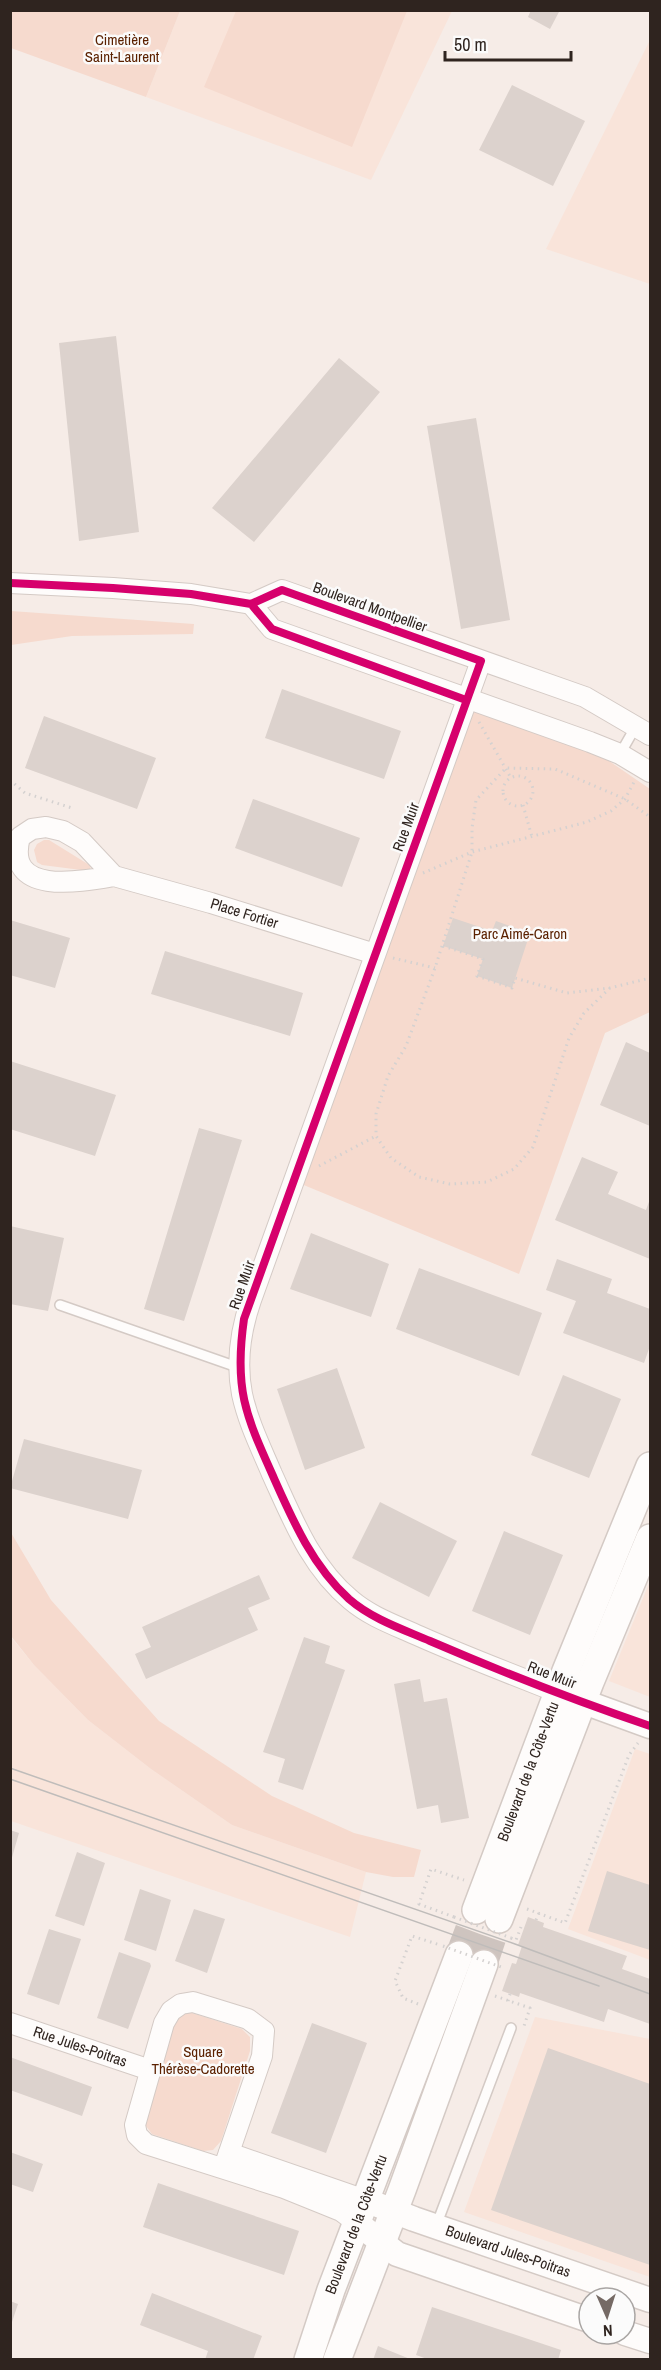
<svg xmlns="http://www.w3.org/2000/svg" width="661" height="2370" font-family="'Archivo Narrow',sans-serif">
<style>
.built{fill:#f9e4da}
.green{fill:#f6dace}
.building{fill:#dcd2cd}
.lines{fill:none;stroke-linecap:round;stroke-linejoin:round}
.secondary-tunnel{stroke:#cec4bf;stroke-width:27;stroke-dasharray:27 14;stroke-linecap:butt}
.service-casing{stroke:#d4cac5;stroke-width:12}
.minor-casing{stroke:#d4cac5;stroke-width:22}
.tertiary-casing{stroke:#d4cac5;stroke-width:27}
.secondary-casing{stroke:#d4cac5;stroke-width:30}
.path{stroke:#d4d1d0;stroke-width:3;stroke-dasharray:1.5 4.5;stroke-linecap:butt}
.service{stroke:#fefcfb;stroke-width:9}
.minor{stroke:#fefcfb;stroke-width:20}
.tertiary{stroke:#fefcfb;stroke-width:24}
.secondary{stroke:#fefcfb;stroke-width:27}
.tram{stroke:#bfbcba;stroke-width:1.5}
.path-bridge{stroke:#d4d1d0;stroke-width:3;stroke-dasharray:1.5 4.5;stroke-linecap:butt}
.cycleway-casing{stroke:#fbfbfb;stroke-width:11}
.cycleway{stroke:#d6006c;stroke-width:8}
.labels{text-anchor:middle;stroke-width:5;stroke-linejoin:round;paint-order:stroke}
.park-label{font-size:15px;fill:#5b2100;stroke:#fbfbfb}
.street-label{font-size:15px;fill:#2f241f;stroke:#fbfbfb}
</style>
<rect width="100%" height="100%" fill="#f6ece7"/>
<path class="built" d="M180,11h272l-81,169 -225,-83z
M650,40v244l-104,-35z
M650,1581v116l-41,-16z
M10,1636l24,29 54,55 63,49 81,56 134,47 -16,65 -339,-116z
M635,1749l15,5v206l-82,-31z
M535,2017l115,22v238l-186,-65z"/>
<path class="green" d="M10,11l1,-1 169,1 -34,86 -135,-49z
M236,11h171l-55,136 -148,-60z
M11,611l183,13 -1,10 -121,2 -61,9z
M466,700l105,35 79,54v223l-45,21 -86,241 -225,-93z
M44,840h5l42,26 -2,5 -47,-6 -5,-3 -3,-12 3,-6z
M10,1531l41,69 108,121 113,75 82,37 67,17 -7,27h-21l-27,-5 -134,-47 -81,-56 -63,-49 -54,-55 -23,-29z
M189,2012l53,17 8,8v14l-29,90 -8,9 -10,1 -51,-17 -6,-8 -2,-11 31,-97z"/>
<path class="building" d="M531,10h29l-10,19 -22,-12z
M512,85l73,36 -32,65 -74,-36z
M116,336l23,196 -60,9 -20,-198z
M339,358l41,34 -126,150 -42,-34z
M476,418l34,202 -49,9 -34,-203z
M282,689l119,42 -17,48 -119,-41z
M44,716l112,42 -19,51 -112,-41z
M253,799l107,39 -18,49 -107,-39z
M453,918l39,13 4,-10 34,12 -18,55 -35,-12 6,-17 -40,-13z
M10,920l60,18 -15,50 -45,-13z
M165,951l138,42 -13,43 -139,-42z
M626,1042l24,11v73l-50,-21z
M10,1061l106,34 -21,61 -85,-27z
M199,1128l43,12 -58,181 -40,-12z
M582,1157l36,15 -10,22 38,16 4,-11v60l-95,-39z
M10,1226l54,12 -16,73 -38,-7z
M311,1233l78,31 -18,53 -81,-28z
M557,1259l55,20 -5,14 43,16v37l-6,17 -81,-30 13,-32 -30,-11z
M419,1268l123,45 -23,63 -123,-47z
M337,1368l28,80 -60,22 -28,-81z
M563,1375l58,24 -32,79 -58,-23z
M24,1439l118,31 -14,49 -118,-31z
M380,1502l77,39 -28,56 -77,-39z
M504,1531l59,24 -33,80 -58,-24z
M259,1575l11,24 -22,9 10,22 -112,49 -11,-25 16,-7 -9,-20z
M304,1637l26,9 -5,17 20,7 -42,120 -25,-8 7,-23 -22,-7z
M420,1679l4,23 23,-4 22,120 -28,5 -3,-18 -21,4 -23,-125z
M10,1830l9,3 -8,28h-1z
M77,1852l28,11 -21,63 -29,-10z
M607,1871l43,14v65l-62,-19z
M140,1889l31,11 -15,51 -32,-11z
M194,1909l31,10 -18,54 -32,-12z
M528,1917l16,6 -1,4 84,29 -5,13 28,10v45l-42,-15 -4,13 -84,-29 -1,4 -17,-6 10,-28 4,1 6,-18 -4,-1z
M49,1929l32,10 -22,66 -32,-11z
M119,1952l31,11 1,3 -23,63 -31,-11z
M312,2023l55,20 -41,110 -55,-20z
M548,2048l102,36v181l-159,-55z
M10,2057l82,30 -10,29 -72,-26z
M10,2152l33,12 -10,28 -23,-8z
M158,2183l141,48 -15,44 -141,-48z
M152,2293l110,43 -9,24h-48l3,-9 -68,-26z
M10,2301l8,3 -7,21h-1z
M432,2307l129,43 -3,10h-128l-14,-5z
M378,2346l32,13v1h-37z"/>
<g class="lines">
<path class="secondary-tunnel" d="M459,1955l17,-45
M484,1964l15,-45"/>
<g class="service-casing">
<path id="service" d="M620,754l16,-28
M60,1305l180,63
M436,2226l75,-198"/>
</g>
<g class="minor-casing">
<g id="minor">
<path d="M10,583l103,5 78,6 60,10 31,-14 303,107 65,38"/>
<path d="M251,604l21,25 318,113 30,12 30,18"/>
<path d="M481,661l-230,639c-10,29 -15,63 -9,94 6,28 19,54 30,80 21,46 39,93 79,126 20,17 44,25 68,36 45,20 92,38 138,56"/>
<path id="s1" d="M114,876c-34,6 -110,20 -94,-39l12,-8 14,-2 17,4 19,11 32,34 97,27 164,51"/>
<path id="s2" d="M10,2023l140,47"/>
<path d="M229,2153l136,47"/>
<path d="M224,2167l38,-111 2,-25 -16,-12 -55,-17 -12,2 -10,7 -7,12 -29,102 2,10 9,9 138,44 57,23 16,12"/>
</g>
</g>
<g class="tertiary-casing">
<g id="tertiary">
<path d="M565,1695l85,31"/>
<path id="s3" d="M365,2200l49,19 236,81"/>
<path d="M357,2223l40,31 192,66"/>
<path d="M625,2333l25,8"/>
</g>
</g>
<g class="secondary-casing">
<g id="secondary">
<path id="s4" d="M476,1910l90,-239 84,-205"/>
<path d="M499,1919l91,-237 60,-144"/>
<path id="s5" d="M308,2360l23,-70 128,-335"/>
<path d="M337,2360l65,-170 82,-226"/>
</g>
</g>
<path class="path" d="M479,722l32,56
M503 791a15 15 0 1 1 30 0a15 15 0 1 1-30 0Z
M10,780l15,13 47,15
M523,805l9,32
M423,873l49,-21 115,-30 24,-11 14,-12 9,-17
M443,946l40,13 -6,17 35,12 3,-10 52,15 43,-5 40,-10
M393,958l42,10
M610,988l-26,25 -15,25 -36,109 -19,22 -27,13 -37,2 -31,-7 -28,-19 -15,-22v-22l12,-38 18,-30 29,-78 37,-116v-24l4,-28 30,-32 49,1 70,30 25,18
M319,1166l57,-30
M527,1909l38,14 64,-168 9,-12
M454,1917l-35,-13 12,-35 33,11
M536,1920l3,-7
M511,1938l5,2 5,-13
M495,1996l35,12 -6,18
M508,2001l2,-7
M418,2004l-15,-6 -8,-17 17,-45 28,9"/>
<use href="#service" class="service"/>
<use href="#minor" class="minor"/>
<use href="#tertiary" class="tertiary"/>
<use href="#secondary" class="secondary"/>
<path class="tram" d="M10,1768l505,176 135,50
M10,1779l589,207"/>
<path class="path-bridge" d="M454,1917l57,21
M443,1946l58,21"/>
<g class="cycleway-casing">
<path id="cycleway" d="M10,583l103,5 78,6 60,10 31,-14 199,71 -237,658c-10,69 1,95 29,157 20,45 39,89 76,123 23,20 53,30 81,42 72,31 146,60 220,85
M251,604l21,25 194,71"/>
</g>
<use href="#cycleway" class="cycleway"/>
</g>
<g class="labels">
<g class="park-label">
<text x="122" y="45">Cimetière<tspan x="122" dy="17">Saint-Laurent</tspan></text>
<text x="520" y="939">Parc Aimé-Caron</text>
<text x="203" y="2057">Square<tspan x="203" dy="17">Thérèse-Cadorette</tspan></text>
</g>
<g class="street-label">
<text transform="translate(370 607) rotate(20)" y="5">Boulevard Montpellier</text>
<text transform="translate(406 827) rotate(-70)" y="5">Rue Muir</text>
<text dy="5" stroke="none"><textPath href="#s1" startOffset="378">Place Fortier</textPath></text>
<text transform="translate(242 1285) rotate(-71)" y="5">Rue Muir</text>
<text transform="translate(552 1675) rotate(21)" y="5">Rue Muir</text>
<text dy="5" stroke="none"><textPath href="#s4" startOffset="148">Boulevard de la Côte-Vertu</textPath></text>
<text dy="5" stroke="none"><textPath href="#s2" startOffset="74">Rue Jules-Poitras</textPath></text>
<text dy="5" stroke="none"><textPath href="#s5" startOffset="144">Boulevard de la Côte-Vertu</textPath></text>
<text dy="5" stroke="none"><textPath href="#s3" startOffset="152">Boulevard Jules-Poitras</textPath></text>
</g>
</g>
<rect width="661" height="2370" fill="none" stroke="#2f241f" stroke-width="24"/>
<g transform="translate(607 2316) rotate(177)"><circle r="28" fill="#fbfbfb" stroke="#a9a5a3" stroke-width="1.5"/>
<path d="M0-4.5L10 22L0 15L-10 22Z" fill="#756a65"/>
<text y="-9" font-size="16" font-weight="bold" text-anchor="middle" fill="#2f241f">N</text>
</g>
<path d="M445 51v9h126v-9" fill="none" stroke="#2f241f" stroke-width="3"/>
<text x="454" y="51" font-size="18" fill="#2f241f" stroke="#fbfbfb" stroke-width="4.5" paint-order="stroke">50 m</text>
</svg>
